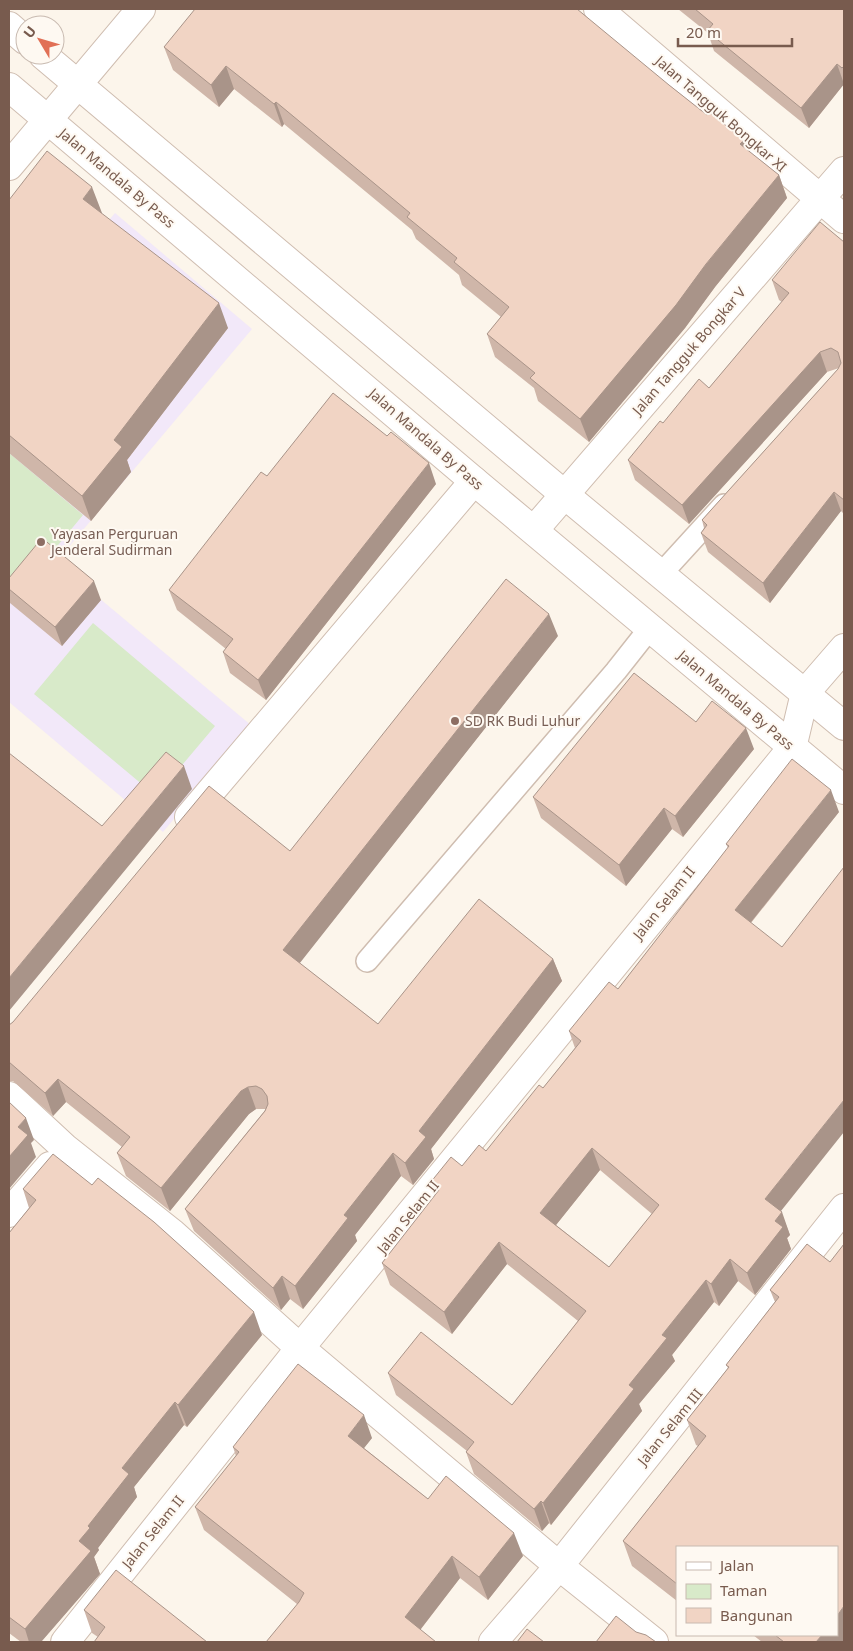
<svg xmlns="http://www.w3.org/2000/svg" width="853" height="1651" font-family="'Noto Sans',sans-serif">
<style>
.education{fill:#f2e8f9}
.green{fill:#d8eac9}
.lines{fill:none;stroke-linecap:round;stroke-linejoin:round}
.service-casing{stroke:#cfbdb0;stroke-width:24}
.minor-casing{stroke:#cfbdb0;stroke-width:30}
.tertiary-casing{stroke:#cfbdb0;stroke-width:30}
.service{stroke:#fff;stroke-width:21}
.minor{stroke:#fff;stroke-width:28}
.tertiary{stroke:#fff;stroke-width:28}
.wall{fill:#cfb6a9;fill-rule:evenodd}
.shaded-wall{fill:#a99489}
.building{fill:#f1d4c4;stroke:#a99489;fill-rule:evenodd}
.education-dot{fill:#8d6e63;stroke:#fef9f2;stroke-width:2}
.labels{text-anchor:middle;stroke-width:4;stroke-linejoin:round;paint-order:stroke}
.street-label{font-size:14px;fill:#785b4e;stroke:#fef9f2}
.education-label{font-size:14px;fill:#785e54;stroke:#fef9f2;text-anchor:start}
</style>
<rect width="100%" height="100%" fill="#fcf5eb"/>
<path class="education" d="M115,213l137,116 -196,233 196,164 -89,106 -154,-130v-363z"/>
<path class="green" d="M9,453l74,62 -73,88 -1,-1z
M93,623l122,103 -59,70 -122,-102z"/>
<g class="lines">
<g class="service-casing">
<path id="service" d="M661,574l63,-69
M367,961l249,-290 34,-43"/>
</g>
<g class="minor-casing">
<path id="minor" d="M598,9l246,210
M534,530l310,-359
M189,817l285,-336
M9,1096l56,52 107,85 128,115 259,218 95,76
M9,1213l41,-47
M65,1642l235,-294 492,-600 13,-55 39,-45
M493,1642l66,-76 285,-358"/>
</g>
<g class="tertiary-casing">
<path id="tertiary" d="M9,26l16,14
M43,55l522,440 279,231
M9,87l465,394 370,309
M9,166l132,-157"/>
</g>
<use href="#service" class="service"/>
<use href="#minor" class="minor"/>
<use href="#tertiary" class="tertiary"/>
</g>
<path class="wall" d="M678,9h166v75l-35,44 -95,-77 -6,-18z
M164,47l505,38 38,30 37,25 3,10 32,25 8,23 -72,89 -30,41 -96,114 -51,-41 -4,-13 -39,-31 -8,-23 14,-17 -39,-32 -3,-10 -43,-36 -4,-9 -128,-106 -2,3 -48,-38 -15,18 -46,-37z
M9,200l93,13h-1l127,115 -101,132 4,12 -40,49 -82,-68z
M844,242v272l-3,-3 -71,92 -62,-51 -7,-19 3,-5 -2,-8 137,-152 -12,4 -138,152 -54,-44 -7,-20 35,-37 46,-35 73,-86 -3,-2 -7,-20z
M267,476l169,8 -170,216 -36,-27 -7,-21 3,-3 -49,-39 -8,-20z
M9,578l92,22 -39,46 -52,-43 -1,1z
M558,636l-259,327 79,61 175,-65 9,22 -131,168 3,10 -21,26 -12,-9 -46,59 2,6 -54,68 -13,-10 -9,11 -87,-79 -9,-22 81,-100h-10l-7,5 -79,97 -44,-35 -9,-23 5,-6 -56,-45 -13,14 -40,-35h-4v-56l281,-174z
M696,722l58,27 -71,88 -11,-8 -46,57 -85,-68 -8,-21z
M839,812l-88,111 30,289 9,23 -3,3 4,11 -36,46 -17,-14 -19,25 -5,-4 -42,53 3,6 -36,43 3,7 -91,114 -2,-2 -7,8 -68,-57 -8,-22 1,-1 -71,-56 -8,-22 124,32 66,-84 -71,-57 -55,70 -62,-49 -8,-22 53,-67 -5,-13 32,-17 24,-15 57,-63 32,-40 -6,-17 49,-42 110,-141 -2,-4zM600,1170l52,44 -43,53 -53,-42z
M23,1189l239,146 -75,92 -3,-2 -50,62 3,10 -39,51 1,2 -5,7 6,17 -59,68h-20l-12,-9v-400l20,-25z
M807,1244l37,398h-82l-9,-7h84l-160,-88v54l-45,-35 -9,-25 75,-95 -2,-1 -9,-25 41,-52 -2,-3 49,-63 -5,-12z
M372,1438l-8,10 64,51 95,57 -35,44 -28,-22 -39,51 -124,-25 -93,-74 -9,-23 41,-51 -3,-9z
M84,1610l123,32 -109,-5 -6,-4z"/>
<path class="shaded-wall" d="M837,64l7,20 -35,44 -8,-20z
M226,66l8,23 -15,18 -8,-22z
M276,102l8,22 -2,3 -8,-23z
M744,140l8,23 -12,-19z
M779,175l8,23 -72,89 -30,41 -96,114 -9,-23z
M92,187l10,26 -10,12 -9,-26z
M219,303l9,25 -101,132 4,12 -40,49 -9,-25 32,-56z
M820,352l7,20 -138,152 -7,-19z
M429,463l7,21 -170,216 -8,-20z
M834,492l7,19 -71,92 -7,-20z
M94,581l7,19 -39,46 -7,-19z
M549,614l9,22 -266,337 -9,-23z
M746,728l8,21 -71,88 -8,-21z
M184,766l8,23 -183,222v-33z
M831,790l8,22 -96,120 -8,-22z
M664,808l8,21 -46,57 -7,-21z
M553,959l9,22 -131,168 3,10 -21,26 -8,-22 14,-32z
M58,1079l8,23 -13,14 -8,-23z
M248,1087l8,22 -7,5 -79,97 -9,-23 80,-97z
M844,1100v32l-71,89 -8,-22z
M26,1118l8,22 -3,3 5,14 -27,32v-32l9,-30z
M592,1148l8,22 -52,65 -8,-22z
M393,1153l8,23 -46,59 2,6 -54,68 -8,-23 49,-71z
M782,1212l8,23 -3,3 4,11 -36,46 -8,-22 28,-52z
M499,1242l8,22 -55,70 -8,-22z
M730,1259l8,22 -19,25 -8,-22z
M282,1276l8,23 -9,11 -8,-22z
M706,1280l8,22 -42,53 3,6 -36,43 3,7 -91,114 -8,-22 119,-168z
M254,1312l8,23 -75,92 -9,-22z
M175,1402l9,23 -50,62 3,10 -39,51 1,2 -5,7 6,17 -59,68h-12l-4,-13 54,-88 43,-73z
M364,1415l8,23 -16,20 -8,-22z
M541,1501l8,22 -7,8 -8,-22z
M514,1533l9,23 -35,44 -9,-23z
M452,1556l8,22 -47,61 -8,-22z
M844,1606v36h-28l6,-7h15v-19z"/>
<path class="building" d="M195,9h382l92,76 38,30 2,-3 35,28 -4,4 39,31 -73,89 -30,41 -96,114 -50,-41 5,-5 -48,-39 22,-27 -55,-45 3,-4 -50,-41 3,-4 -134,-111 -2,2 -48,-38 -15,19 -47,-38z
M695,9h149v57l-2,2 -5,-4 -36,44 -94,-77 6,-7z
M47,151l45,36 -9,12 136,104 -105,137 8,7 -40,49 -73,-61v-235z
M820,222l24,20v258l-10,-8 -71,91 -62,-50 6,-8 -5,-5 136,-151 3,-6 -3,-11 -7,-4 -11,4 -138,153 -54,-45 32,-39 3,2 36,-44 10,9 80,-95 -17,-13z
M333,393l54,43 4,-4 38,31 -171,217 -35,-28 10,-13 -64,-49 92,-118 6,4z
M42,538l52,43 -39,46 -46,-38v-11z
M506,579l43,35 -266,336 95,74 101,-125 74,60 -134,172 7,6 -21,26 -12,-10 -49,62 4,3 -53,68 -13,-10 -9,12 -88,-79 80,-98 3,-7 -1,-8 -5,-7 -6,-3 -8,1 -7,4 -80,97 -44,-35 13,-16 -72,-58 -13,14 -36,-31v-37l4,-3 196,-236 81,65z
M634,673l62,49 16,-21 34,27 -71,88 -11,-8 -45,57 -86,-68z
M166,752l18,14 -175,212v-225l93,73z
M792,759l39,31 -96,120 47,37 62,-80v233l-79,99 17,13 -7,9 8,6 -36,46 -17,-14 -19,25 -5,-4 -44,55 5,3 -38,47 5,4 -91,114 -2,-2 -7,8 -68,-57 8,-10 -86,-69 33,-41 91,73 74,-94 -87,-69 -55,70 -62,-49 57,-73 -9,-7 21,-26 11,9 17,-21 7,6 53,-66 4,3 38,-47 -12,-10 40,-49 9,7 111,-143 -3,-2zM592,1148l67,57 -50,62 -69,-54z
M9,1102l17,16 -8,9 10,8 -19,22z
M53,1154l39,31 6,-7 56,44 100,90 -76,93 -3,-3 -53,66 7,6 -41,52 2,2 -11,13 12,10 -66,78 -16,-12v-384l27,-33 -13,-11z
M807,1244l23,18 14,-18v362l-7,10v-69h-160v37l-54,-43 83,-105 -19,-16 42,-53 -3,-2 53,-68 -9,-7z
M298,1364l66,51 -16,21 80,63 18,-23 68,57 -35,44 -27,-21 -47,61 31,25h-170l33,-40 5,-9 -109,-86 44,-55 -6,-5z
M116,1570l91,72h-113l11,-15 -21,-17z
M616,1616l20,16 10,3 10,7h-60z
M527,1629l17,13h-27z
M775,1635h47l-6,7h-32z"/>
<g class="education-dot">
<circle cx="41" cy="542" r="5"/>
<circle cx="455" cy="721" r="5"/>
</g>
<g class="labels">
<g class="street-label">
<text transform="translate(721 114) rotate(41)" y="5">Jalan Tangguk Bongkar XI</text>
<text transform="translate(117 178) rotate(40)" y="5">Jalan Mandala By Pass</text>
<text transform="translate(689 351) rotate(-49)" y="5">Jalan Tangguk Bongkar V</text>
<text transform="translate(426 439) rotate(41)" y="5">Jalan Mandala By Pass</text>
<text transform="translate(736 700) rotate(40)" y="5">Jalan Mandala By Pass</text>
<text transform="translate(664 903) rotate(-51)" y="5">Jalan Selam II</text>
<text transform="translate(408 1217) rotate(-51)" y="5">Jalan Selam II</text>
<text transform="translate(670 1427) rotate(-51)" y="5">Jalan Selam III</text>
<text transform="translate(153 1532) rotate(-51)" y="5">Jalan Selam II</text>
</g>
<g class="education-label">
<text x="51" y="539">Yayasan Perguruan<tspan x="51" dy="16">Jenderal Sudirman</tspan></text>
<text x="465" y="726">SD RK Budi Luhur</text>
</g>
</g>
<rect width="853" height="1651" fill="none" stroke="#785b4e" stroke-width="20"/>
<rect x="676" y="1546" width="162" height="90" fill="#fef9f2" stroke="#c8bab0"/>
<rect x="686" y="1562" width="25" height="8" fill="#ffffff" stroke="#c8bab0"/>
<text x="720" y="1571" font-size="15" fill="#785b4e">Jalan</text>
<rect x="686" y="1584" width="25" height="15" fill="#d8eac9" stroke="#c8bab0"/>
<text x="720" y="1596" font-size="15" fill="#785b4e">Taman</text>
<rect x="686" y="1608" width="25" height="15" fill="#f1d4c4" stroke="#c8bab0"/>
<text x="720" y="1621" font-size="15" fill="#785b4e">Bangunan</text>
<g transform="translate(40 40) rotate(308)"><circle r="24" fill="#fef9f2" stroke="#c8bab0"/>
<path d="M0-4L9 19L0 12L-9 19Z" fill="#e17056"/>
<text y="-8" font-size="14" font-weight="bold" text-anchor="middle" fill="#785b4e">U</text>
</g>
<path d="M678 38v8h114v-8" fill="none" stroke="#785b4e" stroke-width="2.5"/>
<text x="686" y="38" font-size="15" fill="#785b4e" stroke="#fef9f2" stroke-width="4" paint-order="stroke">20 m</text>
</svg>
